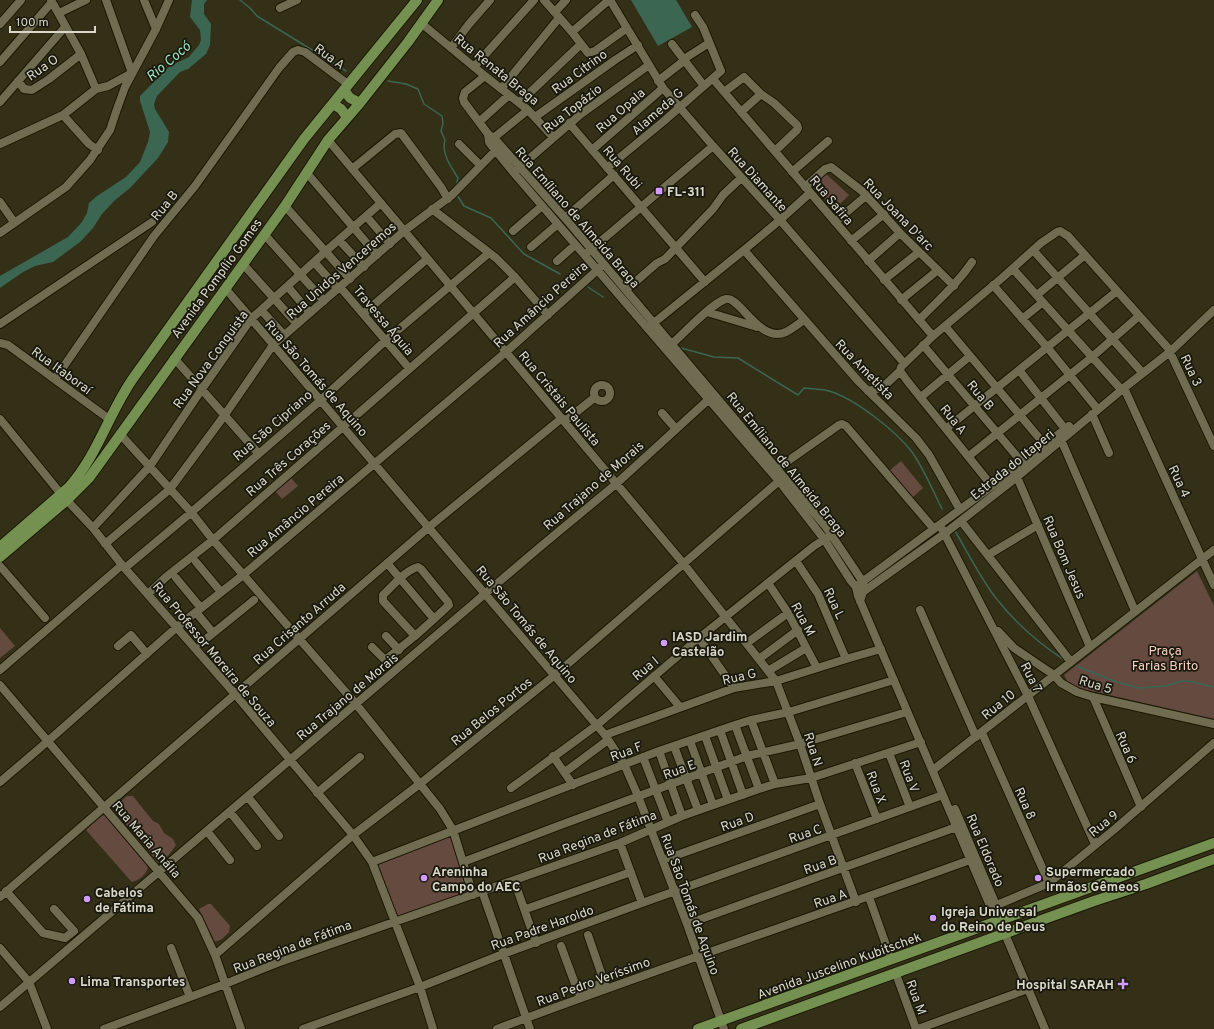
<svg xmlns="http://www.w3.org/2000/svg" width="1214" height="1029" font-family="Overpass,sans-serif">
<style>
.green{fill:#654a40}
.water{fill:#3a6652}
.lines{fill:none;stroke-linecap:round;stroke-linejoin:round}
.stream{stroke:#3a6652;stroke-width:1.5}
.minor-casing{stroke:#1b1802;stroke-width:10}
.major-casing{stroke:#1b1802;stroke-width:12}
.minor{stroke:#706c52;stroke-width:8}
.major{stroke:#759151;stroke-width:10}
.poi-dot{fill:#d39cfc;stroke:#19180e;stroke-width:1.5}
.labels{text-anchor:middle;stroke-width:3.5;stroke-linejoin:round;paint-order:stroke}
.street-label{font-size:13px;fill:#d9d8c9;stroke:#19180e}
.poi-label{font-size:13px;font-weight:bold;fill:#d9d8c9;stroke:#19180e;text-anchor:start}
.park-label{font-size:13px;fill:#fbd0c0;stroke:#19180e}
.water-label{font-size:14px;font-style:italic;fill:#9ae4c0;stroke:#19180e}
</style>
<rect width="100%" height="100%" fill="#343018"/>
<path class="green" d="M825,173l24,22 -14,14 -23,-23z
M901,461l22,27 -11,10 -23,-27z
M291,478l7,8 -16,13 -7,-8z
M1197,571l17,35v113l-144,-33 -6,-11z
M0,628l15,18 -15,12z
M127,796h6l20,25 6,3 5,9 9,6 3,6c-3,5 -10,14 -15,18h-4l-10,-16 -31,-34 -1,-6z
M105,814l39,45 4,9c-3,7 -8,12 -16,14l-2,-2 -44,-50 13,-12z
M450,836l19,56 -71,25 -20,-53z
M208,904h3l19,22 -1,6 -7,7 -7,3 -1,-2 -15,-31z"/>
<path class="water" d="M192,0h15l-3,4v10l7,10 -1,21 -4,9 -18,15 -8,3 -23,24 -3,8 1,5 14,23 -1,10 -10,16 -28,30 -16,13 -12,13 -9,14 -13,14 -27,20 -18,4 -12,6 -23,16v-12l68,-39 14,-15 5,-9 2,-10 8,-7 29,-19 14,-15 8,-20 2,-10 -10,-31v-5l30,-30 19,-9 10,-12 2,-5 -1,-10 -10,-13z
M631,0h45l16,27 -34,19z"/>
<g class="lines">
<path class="stream" d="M240,0l10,8 7,8 89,55
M388,81l18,3 12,5 6,15 18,12 1,7 -2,8 4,9c-4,13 6,27 13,38l-2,8
M457,195l7,11 27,12 33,36 36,20
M588,287l15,10
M681,348l33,9 24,1 60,37 6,-7c8,1 17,1 25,3 25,7 67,40 83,61 12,17 21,39 30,57
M955,531c13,22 25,46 40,66 19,24 43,46 68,62
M1076,666l38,15 25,7 27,-2 15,-5h8l25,6"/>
<g class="minor-casing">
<path id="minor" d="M51,0l30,54 15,35
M144,0l12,29
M544,0l28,32 16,21 7,-2 32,-23
M610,0l53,88 50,58 67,74 124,143
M280,8l17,-8
M555,12l11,-12
M59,13l27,-13
M421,23l64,53 43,34 25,27
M0,24l21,-24
M572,32l37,-32
M672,44l32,42
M451,48l18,-24 21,-24
M684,59l25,-16
M0,62l52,-60
M474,67l60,-67
M485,76l-20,16 -2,6 1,4 24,32 6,4 71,80 261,309 37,55v10l-3,9
M713,79l220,257
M18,81l6,8 8,1 17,-11 32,-25
M658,81l27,-21
M501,89l58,-71
M724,92l20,-15 17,17 13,9 23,22 1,3 -1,2 -22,21
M0,102l65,-75
M519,103l62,-59
M741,112l20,-18
M63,115l26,29 9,6
M535,117l80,-57 23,-15
M479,122l30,-27
M569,123l136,159
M488,134l1,8 3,4 21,26 266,309 45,58 27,42 5,6 2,9 139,326 4,9 4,3 40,95
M328,140l355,423 93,118 24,63 20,60 36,98
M491,140l37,-30
M0,144l63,-29 33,-26 12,-3 24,-13 -26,-73
M459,144l21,21
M592,150l71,-62
M607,168l57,-47 57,-50 -18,-44 -8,-12
M352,169l43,-35 6,-1 40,54 7,12
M515,171l66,-57 68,-49
M306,172l71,83
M792,172l36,-31
M805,187l20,-18 6,-2 31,24 38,42 54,53
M0,202l14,20
M285,206l65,73
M432,209l64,49 19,19 33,38
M367,217l23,27
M565,218l49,-43
M835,222l32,-27
M513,231l29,-25
M0,233l66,-46 24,-27 20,-30 7,-21 8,-22 31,-58 13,-29
M264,234l60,67
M339,240l25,27
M851,241l33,-27
M531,247l27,-23
M744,250l115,132 57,56 13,17 30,53 2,1
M1033,250l107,120
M588,252l125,-106
M557,261l18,-16
M868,261l32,-28
M314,262l24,27
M243,264l54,60
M1013,269l106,118
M884,280l35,-28
M993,285l54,62 48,59
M288,287l22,26
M340,287l69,81
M225,288l380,447 19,29 14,32 49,128 37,105
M626,290l31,-27 8,-4 48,-50 10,-14 18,-17
M1037,295l48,-40
M901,300l37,-30
M261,310l23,25
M707,312l50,15
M363,314l64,-55
M1022,319l21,-17
M919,320c18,-19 38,-35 53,-58
M0,324l152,-102
M650,326l94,-76 36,-30 30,-27
M945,326l100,119
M0,343l8,2 101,74
M672,344c11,-10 41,-42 54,-45 14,-3 33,45 60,33 6,-3 12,-8 18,-12
M923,345l97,115
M174,358l84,95
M1019,370l46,59
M55,379l99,-143 41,-50 84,-118 14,-16 5,-2 7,2 44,33
M594 393a8 8 0 1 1 16 0a8 8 0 1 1-16 0Z
M1124,388l90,197
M868,391l14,-3 18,-17
M921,397l49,-41
M662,413l14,16
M1092,414l17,39
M0,419l61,75 32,34 29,37 113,129 118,141 19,27 48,125 13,42
M565,421l29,-23
M947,428l170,-137
M120,434l71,78 22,28 143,164 84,105 13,21 20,65
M1059,435l76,176
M969,456l123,-99 47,-41
M778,468l61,-43 3,-1 4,2 88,103
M1017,477l73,170
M992,486l-84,-104 -8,-11 1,-4 32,-31 69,-58 39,-35 16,-11 3,-1 8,5 100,112 46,98
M961,521l110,141
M93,528l57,-62 52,-77 49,-70 75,-68 55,-48
M942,529l86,167 67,148
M105,544l65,-55 54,-73 49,-71 131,-114 48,-36 43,-44
M988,555l50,-30
M796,561l22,33 28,65
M196,562l25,30
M387,563l47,56 -19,17 -32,-35v-6c10,-9 21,-24 35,-28l3,2 27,33 1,3 -15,14
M0,566l45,52
M125,568l62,-52 134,-116 64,-59 104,-88
M176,578l25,30
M768,583l20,30 29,55
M858,585l157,-116 54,-43
M148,594l18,-17 47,-37 302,-263
M860,594l84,-60 73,-57 107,-89 47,-37 43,-41
M920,610l56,127
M196,612l17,21
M998,631l16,17 40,27 7,8 16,9 16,5 121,27
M386,636l13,14
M699,638l35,50
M201,643l53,-43
M747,643l41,-30
M118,646l13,-11 16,19
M372,647l13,13 30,-24
M759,659l39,-29
M0,670l122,-105
M768,671l38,-23
M654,676l26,31
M0,685l198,233 17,37 26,74
M1093,697l48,110
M751,720l24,64
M735,725l24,64
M720,730l23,65
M982,733l67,150
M605,735l129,-47 42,-7 70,-22 35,-10
M705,736l23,64
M690,741l23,64
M674,746l24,64
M659,751l23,65
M889,753l21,54
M553,756l20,29
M643,757l25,65
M855,763l22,56
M933,770l281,-220
M565,772l43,-32
M0,782l48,-41 129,-114 66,-52 263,-223 97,-87
M511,788l14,-10 72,-53 102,-87 115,-92 14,-9
M317,793l43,-36
M248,797l31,39
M955,809l49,115
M230,812l27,34
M207,831l23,29
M620,843l22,60
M663,860l157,-56
M372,862l287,-111 76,-26 16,-5 38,-8 105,-32
M463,862l95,-36 189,-70 53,-12 107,-32
M514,880l22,63
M6,891l37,42 22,5 9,-7 -20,-22
M482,891l48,138
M0,897l429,-370 133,-109
M869,897l22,62
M997,905l52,-22 67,-55 98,-85
M526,909l105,-37
M687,924l275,-99
M588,935l18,52
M561,946l17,46 27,-10
M0,948l29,34 18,47
M171,948l19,49
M215,955l138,-120 68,-52 134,-108 224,-194
M896,974l20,55
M0,1007l540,-460 76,-63 92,-84
M104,1029l121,-45 52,-21 343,-120 62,-27 77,-27 16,-5 36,-6 110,-36
M303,1029l117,-42 83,-33 139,-51 301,-108
M497,1029c157,-59 316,-112 473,-169
M918,1029l110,-40"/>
</g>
<g class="major-casing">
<path id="major" d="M344,90l6,8 10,5
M333,104l8,5 6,8
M0,547l69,-60c29,-32 40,-75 65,-110l170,-238 113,-139
M0,557l67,-57 22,-22 196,-272 43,-66 32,-37 48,-61 30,-42
M698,1029l516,-186
M741,1029l353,-128 52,-17 68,-25"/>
</g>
<use href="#minor" class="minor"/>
<use href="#major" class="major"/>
</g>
<g class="poi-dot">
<rect x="655" y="187" width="8" height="8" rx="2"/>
<circle cx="664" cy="643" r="4"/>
<circle cx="424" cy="878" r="4"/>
<circle cx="1038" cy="878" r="4"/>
<circle cx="87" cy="899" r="4"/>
<circle cx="933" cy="918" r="4"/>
<circle cx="72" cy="981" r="4"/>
<path d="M1121 978h4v4h4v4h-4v4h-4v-4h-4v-4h4z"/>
</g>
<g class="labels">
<g class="street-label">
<text transform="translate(330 56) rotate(36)" y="5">Rua A</text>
<text transform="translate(42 67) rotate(-35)" y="5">Rua O</text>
<text transform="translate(497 69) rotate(39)" y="5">Rua Renata Braga</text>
<text transform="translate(579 71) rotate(-36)" y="5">Rua Citrino</text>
<text transform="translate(572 108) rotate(-38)" y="5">Rua Topázio</text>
<text transform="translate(620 110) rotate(-41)" y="5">Rua Opala</text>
<text transform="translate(657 111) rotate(-41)" y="5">Alameda G</text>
<text transform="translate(623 167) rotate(49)" y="5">Rua Rubi</text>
<text transform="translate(758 179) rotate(48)" y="5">Rua Diamante</text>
<text transform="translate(832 200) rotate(50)" y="5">Rua Safira</text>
<text transform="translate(164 205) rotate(-51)" y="5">Rua B</text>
<text transform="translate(899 214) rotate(46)" y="5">Rua Joana D'arc</text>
<text transform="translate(578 217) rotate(49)" y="5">Rua Emíliano de Almeida Braga</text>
<text transform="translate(341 270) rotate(-41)" y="5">Rua Unidos Venceremos</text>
<text transform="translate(216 278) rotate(-54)" y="5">Avenida Pompílio Gomes</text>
<text transform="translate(540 304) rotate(-42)" y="5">Rua Amâncio Pereira</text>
<text transform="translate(384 320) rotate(50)" y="5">Travessa Águia</text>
<text transform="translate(210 359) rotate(-54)" y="5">Rua Nova Conquista</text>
<text transform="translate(865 369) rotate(46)" y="5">Rua Ametista</text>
<text transform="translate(62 370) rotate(36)" y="5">Rua Itaboraí</text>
<text transform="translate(1192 370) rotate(65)" y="5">Rua 3</text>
<text transform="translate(317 378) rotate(49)" y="5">Rua São Tomás de Aquino</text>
<text transform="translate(981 395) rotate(50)" y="5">Rua B</text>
<text transform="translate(560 398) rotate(50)" y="5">Rua Cristais Paulista</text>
<text transform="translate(954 419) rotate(51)" y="5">Rua A</text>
<text transform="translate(272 425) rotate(-41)" y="5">Rua São Cipriano</text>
<text transform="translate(288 458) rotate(-41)" y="5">Rua Três Corações</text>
<text transform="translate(787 464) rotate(51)" y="5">Rua Emíliano de Almeida Braga</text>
<text transform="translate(1012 464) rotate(-39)" y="5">Estrada do Itaperi</text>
<text transform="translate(1180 481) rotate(65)" y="5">Rua 4</text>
<text transform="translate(593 485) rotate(-41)" y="5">Rua Trajano de Morais</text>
<text transform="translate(295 515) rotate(-40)" y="5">Rua Amâncio Pereira</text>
<text transform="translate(1065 557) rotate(67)" y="5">Rua Bom Jesus</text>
<text transform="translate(835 603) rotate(65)" y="5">Rua L</text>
<text transform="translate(804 619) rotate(61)" y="5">Rua M</text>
<text transform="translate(299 623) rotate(-41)" y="5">Rua Crisanto Arruda</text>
<text transform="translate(527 624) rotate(50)" y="5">Rua São Tomás de Aquino</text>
<text transform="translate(215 654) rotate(50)" y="5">Rua Professor Moreira de Souza</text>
<text transform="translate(645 668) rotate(-40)" y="5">Rua I</text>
<text transform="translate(739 676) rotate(-13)" y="5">Rua G</text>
<text transform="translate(1032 677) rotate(63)" y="5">Rua 7</text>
<text transform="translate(1096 684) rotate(17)" y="5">Rua 5</text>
<text transform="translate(347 696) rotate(-40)" y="5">Rua Trajano de Morais</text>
<text transform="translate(998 704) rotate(-39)" y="5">Rua 10</text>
<text transform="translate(491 711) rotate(-39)" y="5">Rua Belos Portos</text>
<text transform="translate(1127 747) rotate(66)" y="5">Rua 6</text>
<text transform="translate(814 749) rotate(72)" y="5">Rua N</text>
<text transform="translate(626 751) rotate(-21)" y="5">Rua F</text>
<text transform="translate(679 769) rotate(-20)" y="5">Rua E</text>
<text transform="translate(910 776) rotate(69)" y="5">Rua V</text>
<text transform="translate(877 787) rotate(69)" y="5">Rua X</text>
<text transform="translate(1026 803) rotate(66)" y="5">Rua 8</text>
<text transform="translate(737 821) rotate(-20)" y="5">Rua D</text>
<text transform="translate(1103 823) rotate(-39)" y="5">Rua 9</text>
<text transform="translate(805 833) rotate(-19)" y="5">Rua C</text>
<text transform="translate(597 836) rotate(-21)" y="5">Rua Regina de Fátima</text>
<text transform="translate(147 839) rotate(49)" y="5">Rua Maria Anália</text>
<text transform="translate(986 850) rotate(67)" y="5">Rua Eldorado</text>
<text transform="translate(820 864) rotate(-20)" y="5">Rua B</text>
<text transform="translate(830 898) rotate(-19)" y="5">Rua A</text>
<text transform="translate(691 904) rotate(70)" y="5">Rua São Tomás de Aquino</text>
<text transform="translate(542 927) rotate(-20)" y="5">Rua Padre Haroldo</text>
<text transform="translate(292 946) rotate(-21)" y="5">Rua Regina de Fátima</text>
<text transform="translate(839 965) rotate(-20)" y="5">Avenida Juscelino Kubitschek</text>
<text transform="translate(593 981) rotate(-20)" y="5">Rua Pedro Veríssimo</text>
<text transform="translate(917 997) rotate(70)" y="5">Rua M</text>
</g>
<g class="poi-label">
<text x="667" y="196">FL-311</text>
<text x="672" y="641">IASD Jardim<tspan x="672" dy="15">Castelão</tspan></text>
<text x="432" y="876">Areninha<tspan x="432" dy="15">Campo do AEC</tspan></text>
<text x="1046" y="876">Supermercado<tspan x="1046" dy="15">Irmãos Gêmeos</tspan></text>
<text x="95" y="897">Cabelos<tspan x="95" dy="15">de Fátima</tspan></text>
<text x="941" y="916">Igreja Universal<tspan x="941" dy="15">do Reino de Deus</tspan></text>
<text x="80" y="986">Lima Transportes</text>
<text x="1114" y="989" text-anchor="end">Hospital SARAH</text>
</g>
<g class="park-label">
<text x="1165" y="655">Praça<tspan x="1165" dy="15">Farias Brito</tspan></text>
</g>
<g class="water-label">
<text transform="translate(168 61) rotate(-40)" y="5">Rio Cocó</text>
</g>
</g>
<path d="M10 26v6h85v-6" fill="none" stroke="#d9d8c9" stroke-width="2"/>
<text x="16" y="26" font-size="12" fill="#d9d8c9" stroke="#19180e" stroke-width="3" paint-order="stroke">100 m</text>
</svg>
